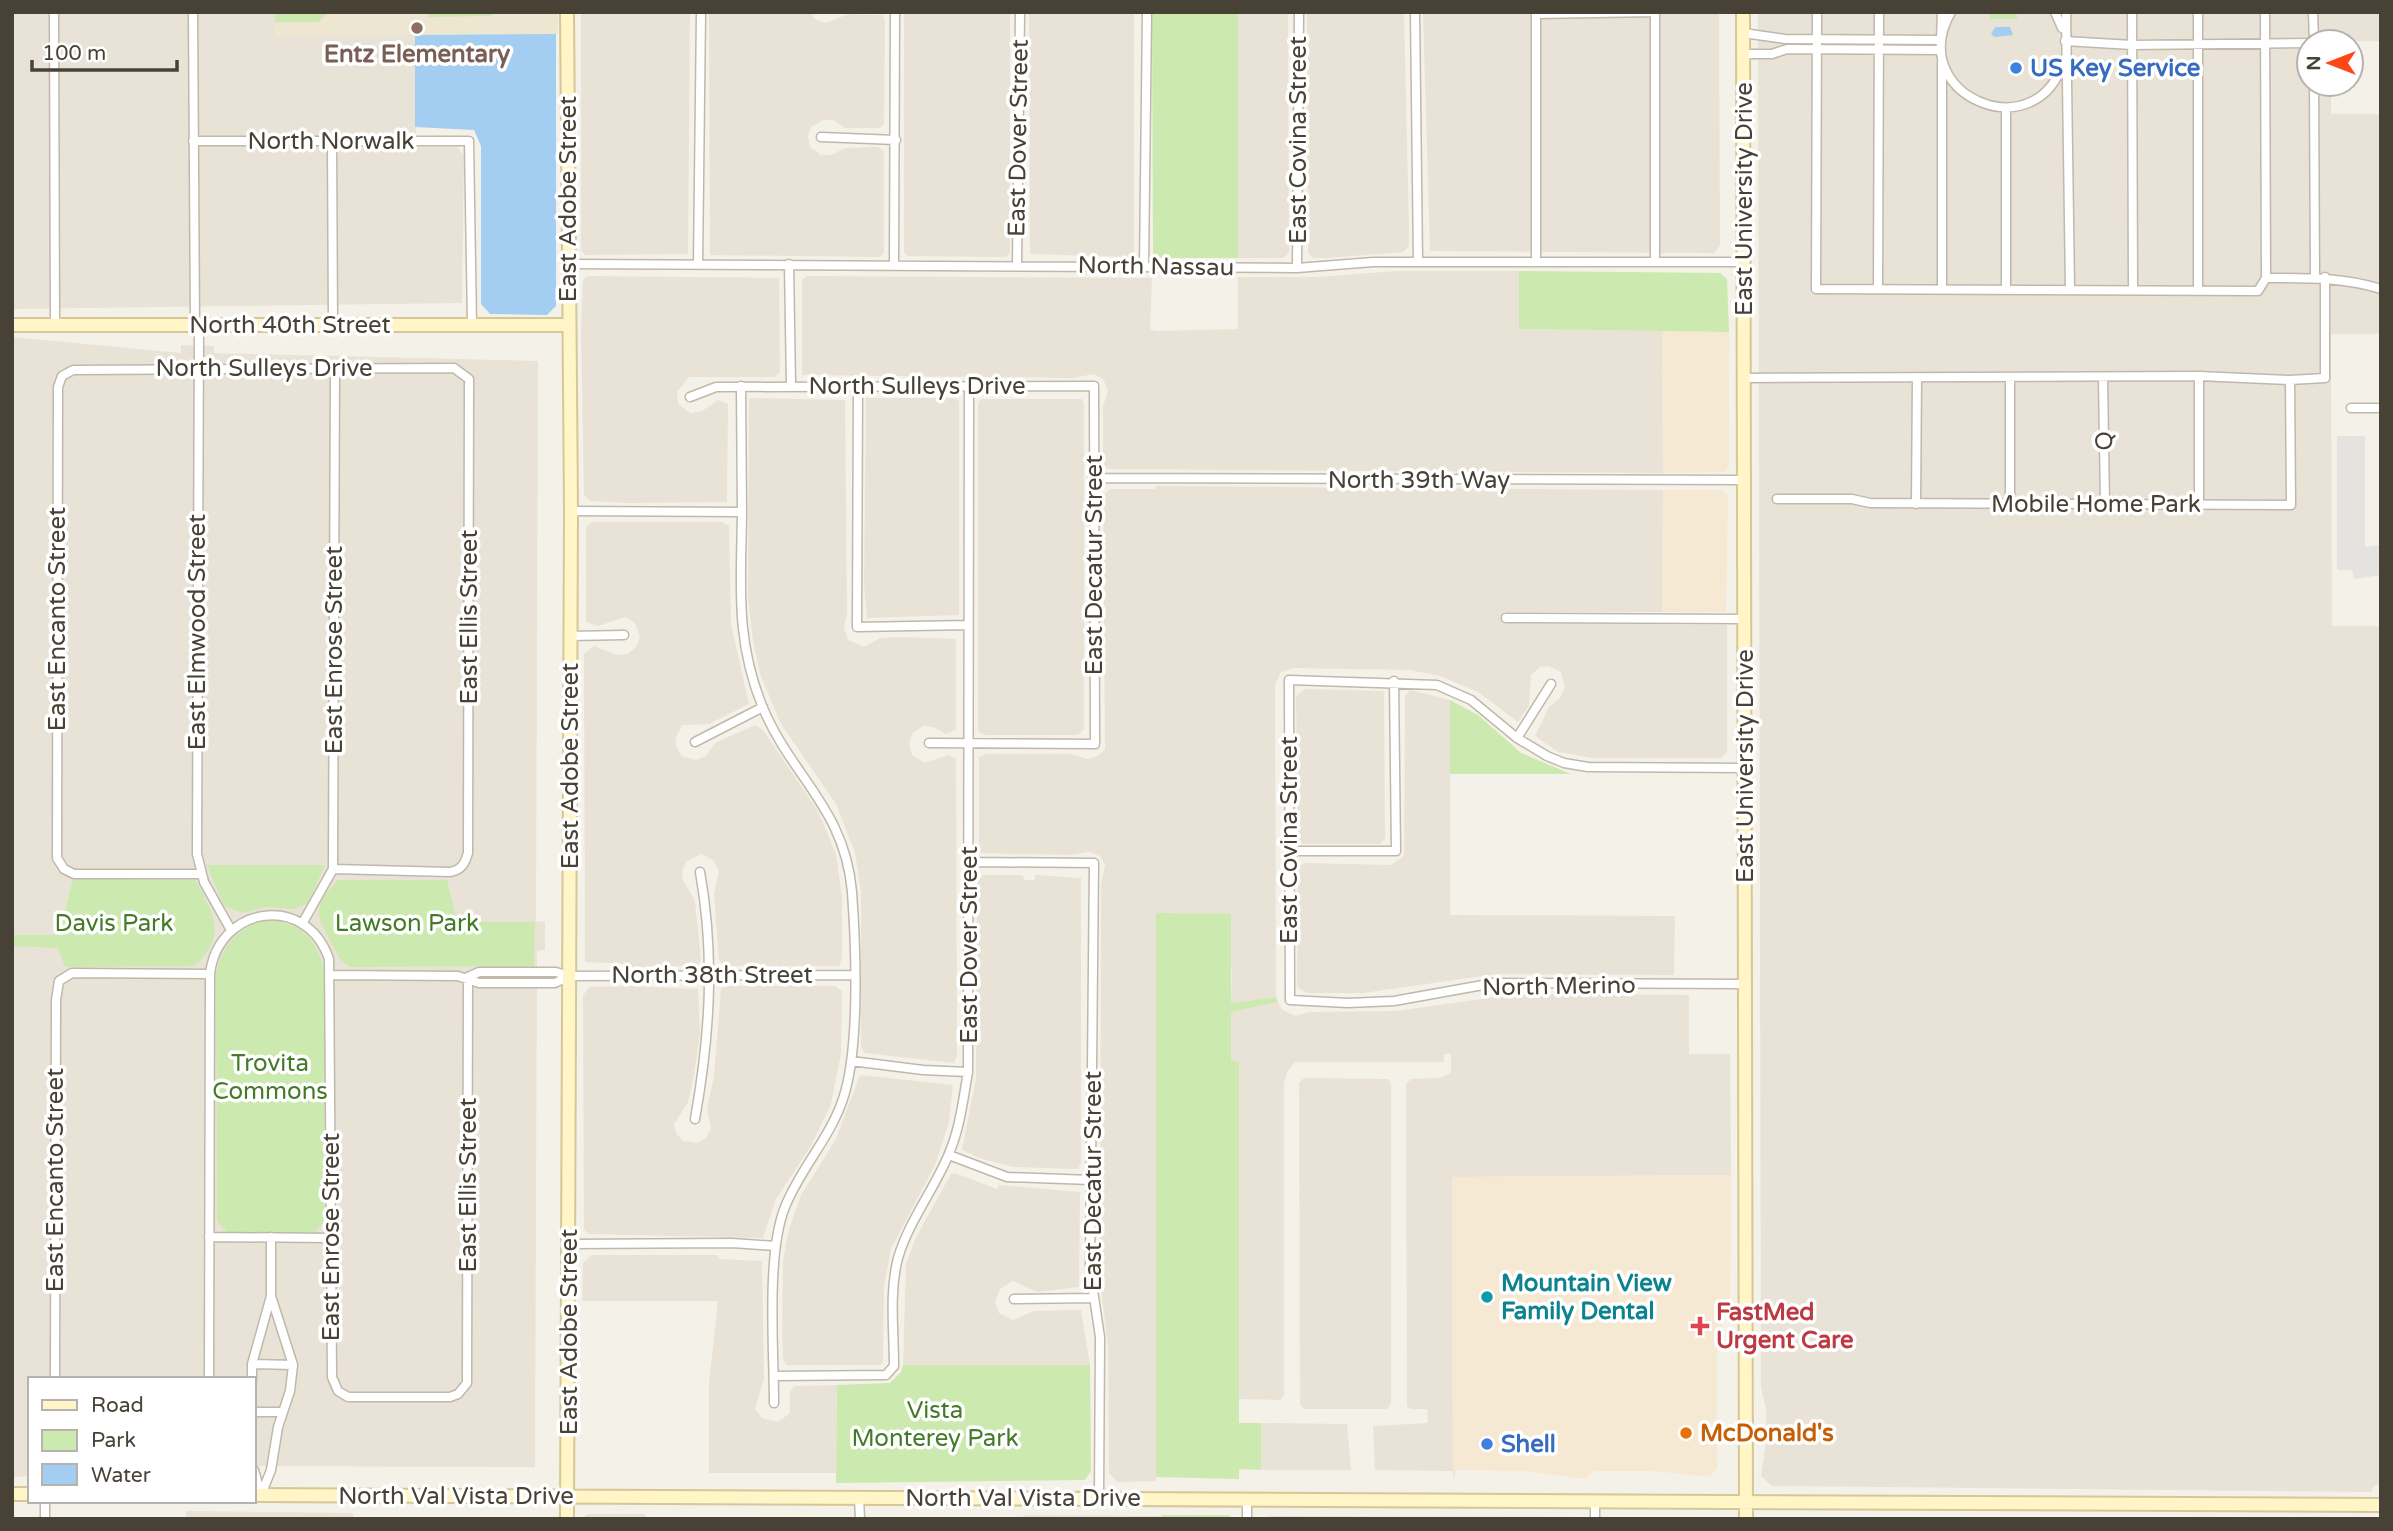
<svg xmlns="http://www.w3.org/2000/svg" width="2393" height="1531" font-family="'Varela Round',sans-serif">
<style>
.residential{fill:#e8e3d6}
.commercial{fill:#f6e9d3}
.education{fill:#ede7d2}
.green{fill:#cce9b0}
.parking{fill:#e5e3e0}
.water{fill:#a3cdf1}
.lines{fill:none;stroke-linecap:round;stroke-linejoin:round}
.street-casing{stroke:#c0b9aa;stroke-width:11}
.secondary-casing{stroke:#d5c797;stroke-width:16}
.street{stroke:#fff;stroke-width:8}
.secondary{stroke:#fff5c7;stroke-width:12}
.education-dot{fill:#8d6e63;stroke:#fff;stroke-width:2.5}
.shop-dot{fill:#3f7fe0;stroke:#fff;stroke-width:2.5}
.culture-dot{fill:#0f9aa8;stroke:#fff;stroke-width:2.5}
.health-dot{fill:#e0444e;stroke:#fff;stroke-width:2.5}
.food-dot{fill:#e8710a;stroke:#fff;stroke-width:2.5}
.labels{text-anchor:middle;stroke-width:7;stroke-linejoin:round;paint-order:stroke}
.education-label{font-size:24px;font-weight:bold;fill:#785e54;stroke:#fff}
.shop-label{font-size:24px;font-weight:bold;fill:#366cbe;stroke:#fff;text-anchor:start}
.street-label{font-size:24px;fill:#484236;stroke:#fff}
.park-label{font-size:24px;fill:#437b28;stroke:#fff}
.culture-label{font-size:24px;font-weight:bold;fill:#0d838f;stroke:#fff;text-anchor:start}
.health-label{font-size:24px;font-weight:bold;fill:#be3a42;stroke:#fff;text-anchor:start}
.food-label{font-size:24px;font-weight:bold;fill:#c56008;stroke:#fff;text-anchor:start}
</style>
<rect width="100%" height="100%" fill="#f4f1e8"/>
<path class="residential" d="M12,12h263v23h140l1,112h41l7,8 -2,148 -450,6z
M581,12h109l-2,242 -103,1 -4,-5z
M709,12h102l4,7 11,4 22,-9 34,1 3,6 -1,104 -5,3h-34l-12,-8h-10l-12,7 -3,9 2,11 11,8h10l14,-7 33,-1 6,4v102l-4,4 -170,-2z
M904,12h106v240l-4,5 -99,-1 -3,-4z
M1029,12h105v241l-3,4 -101,-3z
M1238,12h50l1,241 -6,5h-45z
M1307,12h97l5,220v14l-6,6 -76,6h-14l-5,-5z
M1423,12h296l1,233 -6,8 -284,-2z
M1758,12h623v29l-72,1v42h22v30h50v220h-50l1,292h49v857l-8,4 -1,5 -600,-6 -11,-10 6,-40 -1,-27 -5,-22z
M1397,271h122v58l143,2 1,142 -556,-4 -4,-5v-57l5,-17 -5,-11 -9,-5 -21,4 -271,-3v-95l5,-4 345,2 -2,51 6,2 82,-2v-52h79z
M587,276l192,2 1,95 -6,4h-85l-12,15 1,12 13,9 11,-2 16,-11 10,4 -1,98 -98,1 -39,-2 -6,-6 -3,-166 2,-49z
M12,337l169,16v-8l33,1v7l324,8 -2,560 9,1v28l-8,1 -2,516 -281,-1v-87h-224v97l-18,1z
M749,398l96,2 2,213 -3,15 4,12 16,7 16,-9 19,-1 57,2v91l-10,4 -13,-7 -10,-1 -10,7 -4,9 3,13 13,8 23,-8 8,4 1,297 -3,7 -89,-10 -4,-6v-156l-6,-38 -19,-49 -55,-80 -21,-50 -7,-33 -5,-44z
M866,398h90l3,4v213l-92,3 -3,-33z
M981,399h101l2,4v326l-6,6h-93l-7,-4v-328z
M1156,486l507,4 -1,122h-158v11l223,2v127l-6,6h-128l-35,-6 -23,-16 14,-29 11,-9 5,-11 -4,-15 -13,-6 -8,1 -9,8 -2,31 -11,16 -40,-30 -38,-16 -30,-6 -117,-2 -12,4 -6,13 1,312 -45,6 1,-33 -76,-56v567l-39,1 -8,-9 -1,-126 -8,-68 1,-394 4,-20 -5,-9 -10,-4 -22,3 -89,-2v-96l7,-3h85l16,5 11,-3 7,-7 -2,-254 8,-6h44z
M592,522h130l7,4 2,98 18,80 -40,20 -27,1 -6,12v9l6,10 14,4 10,-4 9,-13 40,-18 8,5 55,81 18,43 6,43v62l-3,7h-116l-4,-6 -5,-66 5,-24 -6,-10 -12,-6 -14,7 -5,10 1,9 12,21 6,59 -3,6 -66,1 -1,-3 -46,-2 -1,-308 10,-8 23,9 10,-1 9,-7 4,-10 -5,-14 -10,-6 -27,9 -12,-4v-95z
M1305,689l79,2 1,147 -5,6h-77l-5,-3 -2,-145z
M1410,690l40,10v215l225,1 -1,59 -177,-1 -134,19h-55l-8,-4 -3,-4 1,-119 7,-3 86,2 13,-9 1,-160z
M983,875h40l1,5h11v-5l46,3v285l-3,6 -65,-2 -34,-9 -17,-8 14,-72 1,-197z
M629,986l69,3 2,44 -7,48 -5,21 -14,22 2,9 7,8 15,2 8,-5 5,-10 -4,-20 7,-31 7,-88 5,-3h109l7,5 -1,63 -10,50 -20,42 -35,53 -13,39 -175,-4 -4,-5 -1,-233 6,-9z
M1517,994l172,1v59h41l1,121 -279,2 1,294 -78,-1 -2,-44 55,-3 -1,-14h-16l-4,-3 -1,-322 5,-5 29,-1 11,-5v-19h-7v8h-149l-8,10 -3,11v312l-4,5 -41,-1v-336l-8,-1v-50l47,-10 4,8 14,6 13,-4 87,-1z
M860,1075l93,10 -4,37 -13,41 -45,86 -7,37 -1,76 -3,3h-93l-4,-6 -1,-28 1,-69 5,-30 13,-37 34,-54z
M1304,1078l84,1 3,4v320l-4,6h-83l-4,-5 -1,-321z
M955,1173l42,16 2,-4 81,7 -1,95 -42,5 -24,-11 -13,8 -5,13 4,11 14,7 21,-9 47,-1 9,55h-187l3,-101 10,-27 35,-63z
M591,1255h127l1,4 43,2 2,117 -9,31 7,9 16,4 12,-9v-21l4,-6 43,-1 -1,88h-127v-90l9,-82h-136l1,-38z
M1261,1423l86,1 4,46h-90z
M186,1511l167,2v6h-167z
M587,1514h58v5h-63z
M1023,1515l139,1v3h-138z
M1268,1516l309,1 2,2h-318z"/>
<path class="commercial" d="M1662,331l67,1v134l-5,6 -61,1z
M1663,490h58l7,6 -2,116h-64z
M1731,1175l-1,124 -13,42v128l-8,8 -55,-6h-61l-7,8 -64,-8 -65,-1 -4,12 -1,-305z"/>
<path class="education" d="M275,12h283v22l-283,2z"/>
<path class="green" d="M275,12h53l-9,10h-44z
M428,12h64v4l-64,1z
M1152,12h86v246h-77l-8,-4z
M1990,12h27v7h-27z
M1519,271l201,2 7,6 2,53 -210,-3z
M1450,700l28,15 43,38 50,21h-121z
M207,865h118l-17,38 -14,6 -28,-2 -24,6 -18,-7z
M73,879l123,1c16,33 33,56 -2,86l-129,1 -7,-19 -46,-2v-11h47z
M338,880h109l10,42h78l-1,44 -184,1c-12,-8 -13,-13 -19,-25 -16,-30 -19,-34 7,-62z
M1156,913l75,1v89l45,-6 2,5 -47,10v49l8,1v361h22v47l-22,-1v10l-83,-2z
M268,920c33,2 49,20 57,51l-1,252 -10,10 -85,1 -12,-13 -1,-248c8,-30 21,-46 52,-53z
M903,1365h187l1,106 -6,9 -249,3 1,-98 53,-2 11,-11z
M1162,1515h66l9,4h-75z"/>
<path class="parking" d="M2337,436h28v111l16,-2v30l-27,4 -2,-9h-15z"/>
<path class="water" d="M1995,27h15l3,8 -18,2 -4,-3z
M556,34v272l-9,9 -57,-1 -9,-10v-158l-7,-16 -59,-3v-92z"/>
<g class="lines">
<g class="street-casing">
<path id="street" d="M54,12l1,313
M193,12l2,313
M1415,12l3,250
M1536,12v250
M1817,12l-1,277 442,2 8,-13c40,0 76,-1 115,11
M1951,12c-48,84 88,140 113,47
M2055,12l7,16
M2066,12l4,277
M2132,12l1,278
M2265,12l1,266
M2313,12l1,30
M1536,14l119,-2v249
M1743,33l42,6 156,1 1,-28
M2065,41l67,4 177,-2
M1743,54h29l15,-5 154,1
M1942,63v224
M2314,84l1,194
M2006,108v180
M821,137l75,3
M193,141h276l3,184
M332,142l1,183
M568,264l729,4 76,-6h371
M698,264l3,-252
M789,264l2,122
M1017,264l3,-252
M894,265l1,-253
M1144,267l3,-255
M1297,268l2,-256
M1878,287l1,-275
M2198,290v-278
M199,325l-2,529 7,28 27,48
M2199,376v128
M2010,377v127
M1744,378l455,-2 91,4
M2103,378l2,127
M858,385l-1,242 111,-2
M741,386c0,43 1,85 1,128 -1,71 -7,126 21,194 29,69 82,101 89,184 4,55 8,157 -9,207 -13,39 -43,70 -58,108 -19,47 -11,142 -11,196
M690,397l26,-10 378,-1 1,358 -166,-1
M2351,408h30
M1093,478l651,2
M1777,499h75l18,4 421,2 -1,-125 35,-2v-101
M1916,504l1,-127
M571,511l171,1
M1506,618l239,1
M570,636l54,-1
M1517,738l34,-54
M695,742l68,-35
M1745,768l-157,-1 -24,-4 -17,-7 -30,-18 -46,-38 -34,-15 -148,-5 1,320 58,3 46,-2 100,-18 251,1
M1290,851h106l-2,-170
M970,862l124,1 -4,407 10,67 -1,161
M201,874h-127l-10,-5 -7,-11 1,-471 4,-11 11,-6 381,-2 15,11 -1,474c-3,10 -6,17 -18,19l-117,-3
M302,924l31,-55 2,-502
M331,975l127,1 21,7h76l14,-7
M468,977l11,-5h77l13,4 285,-1
M851,1061l72,9 45,2
M695,1119c15,-84 20,-163 5,-247
M949,1155l58,22 84,3
M209,1237l122,1
M570,1244l162,-1 43,3
M1014,1299l78,-1
M252,1364l41,1
M774,1376l112,-1 8,-9c0,-35 -5,-74 4,-108 11,-37 35,-67 50,-102 12,-27 15,-56 20,-84l1,-687
M55,1379l1,-379 3,-19 13,-8 138,1
M209,1379l1,-405c8,-68 96,-82 119,-15l3,418 6,14 10,6h102l8,-3 9,-11 1,-406
M252,1379v-15l19,-68v-59
M254,1412h29
M254,1470l7,25
M261,1495l10,-25 7,-43 12,-36 3,-26 -22,-69
M859,1498l1,21
M1247,1499v20
M1595,1500v19
M45,1519v-18"/>
</g>
<g class="secondary-casing">
<path id="secondary" d="M1743,12l3,1507
M12,325h557
M12,1494h18
M254,1495l2127,10
M567,1519l4,-1008 -4,-499"/>
</g>
<use href="#street" class="street"/>
<use href="#secondary" class="secondary"/>
</g>
<circle class="education-dot" cx="417" cy="28" r="7"/>
<g class="shop-dot">
<circle cx="2016" cy="68" r="7"/>
<circle cx="1487" cy="1444" r="7"/>
</g>
<circle class="culture-dot" cx="1487" cy="1297" r="7"/>
<path class="health-dot" d="M1696.5 1315.5h7v7h7v7h-7v7h-7v-7h-7v-7h7z"/>
<circle class="food-dot" cx="1686" cy="1433" r="7"/>
<g class="labels">
<g class="education-label">
<text x="417" y="62">Entz Elementary</text>
</g>
<g class="shop-label">
<text x="2030" y="76">US Key Service</text>
<text x="1501" y="1452">Shell</text>
</g>
<g class="street-label">
<text transform="translate(1018 138) rotate(-89)" y="8">East Dover Street</text>
<text transform="translate(1298 140) rotate(-90)" y="8">East Covina Street</text>
<text x="331" y="149">North Norwalk</text>
<text transform="translate(568 199) rotate(-90)" y="8">East Adobe Street</text>
<text transform="translate(1744 199) rotate(-90)" y="8">East University Drive</text>
<text transform="translate(1156 266) rotate(1)" y="8">North Nassau</text>
<text x="290" y="333">North 40th Street</text>
<text x="264" y="376">North Sulleys Drive</text>
<text x="917" y="394">North Sulleys Drive</text>
<text transform="translate(2104 441) rotate(-91)" y="8">Q</text>
<text x="1419" y="488">North 39th Way</text>
<text x="2096" y="512">Mobile Home Park</text>
<text transform="translate(1094 565) rotate(-90)" y="8">East Decatur Street</text>
<text transform="translate(469 617) rotate(-90)" y="8">East Ellis Street</text>
<text transform="translate(57 619) rotate(-90)" y="8">East Encanto Street</text>
<text transform="translate(197 632) rotate(-90)" y="8">East Elmwood Street</text>
<text transform="translate(334 650) rotate(-90)" y="8">East Enrose Street</text>
<text transform="translate(570 766) rotate(-90)" y="8">East Adobe Street</text>
<text transform="translate(1745 766) rotate(-90)" y="8">East University Drive</text>
<text transform="translate(1289 840) rotate(-90)" y="8">East Covina Street</text>
<text transform="translate(969 945) rotate(-90)" y="8">East Dover Street</text>
<text x="712" y="983">North 38th Street</text>
<text transform="translate(1559 986) rotate(-1)" y="8">North Merino</text>
<text transform="translate(55 1180) rotate(-90)" y="8">East Encanto Street</text>
<text transform="translate(1093 1181) rotate(-90)" y="8">East Decatur Street</text>
<text transform="translate(468 1185) rotate(-90)" y="8">East Ellis Street</text>
<text transform="translate(331 1237) rotate(-90)" y="8">East Enrose Street</text>
<text transform="translate(569 1332) rotate(-90)" y="8">East Adobe Street</text>
<text x="456" y="1504">North Val Vista Drive</text>
<text x="1023" y="1506">North Val Vista Drive</text>
</g>
<g class="park-label">
<text x="114" y="931">Davis Park</text>
<text x="407" y="931">Lawson Park</text>
<text x="270" y="1071">Trovita<tspan x="270" dy="28">Commons</tspan></text>
<text x="935" y="1418">Vista<tspan x="935" dy="28">Monterey Park</tspan></text>
</g>
<g class="culture-label">
<text x="1501" y="1291">Mountain View<tspan x="1501" dy="28">Family Dental</tspan></text>
</g>
<g class="health-label">
<text x="1716" y="1320">FastMed<tspan x="1716" dy="28">Urgent Care</tspan></text>
</g>
<g class="food-label">
<text x="1700" y="1441">McDonald's</text>
</g>
</g>
<rect width="2393" height="1531" fill="none" stroke="#484236" stroke-width="28"/>
<rect x="28" y="1377" width="228" height="126" fill="#ffffff" stroke="#b6b3af" stroke-width="2"/>
<rect x="42" y="1400" width="35" height="10" fill="#fff5c7" stroke="#b6b3af" stroke-width="2"/>
<text x="91" y="1412" font-size="21" fill="#484236">Road</text>
<rect x="42" y="1430" width="35" height="21" fill="#cce9b0" stroke="#b6b3af" stroke-width="2"/>
<text x="91" y="1447" font-size="21" fill="#484236">Park</text>
<rect x="42" y="1464" width="35" height="21" fill="#a3cdf1" stroke="#b6b3af" stroke-width="2"/>
<text x="91" y="1482" font-size="21" fill="#484236">Water</text>
<g transform="translate(2330 63) rotate(270)"><circle r="33" fill="#ffffff" stroke="#b6b3af" stroke-width="2"/>
<path d="M0-5L12 26L0 18L-12 26Z" fill="#fc4716"/>
<text y="-10" font-size="19" font-weight="bold" text-anchor="middle" fill="#484236">N</text>
</g>
<path d="M32 60v10h145v-10" fill="none" stroke="#484236" stroke-width="3.5"/>
<text x="42" y="60" font-size="21" fill="#484236" stroke="#ffffff" stroke-width="5" paint-order="stroke">100 m</text>
</svg>
